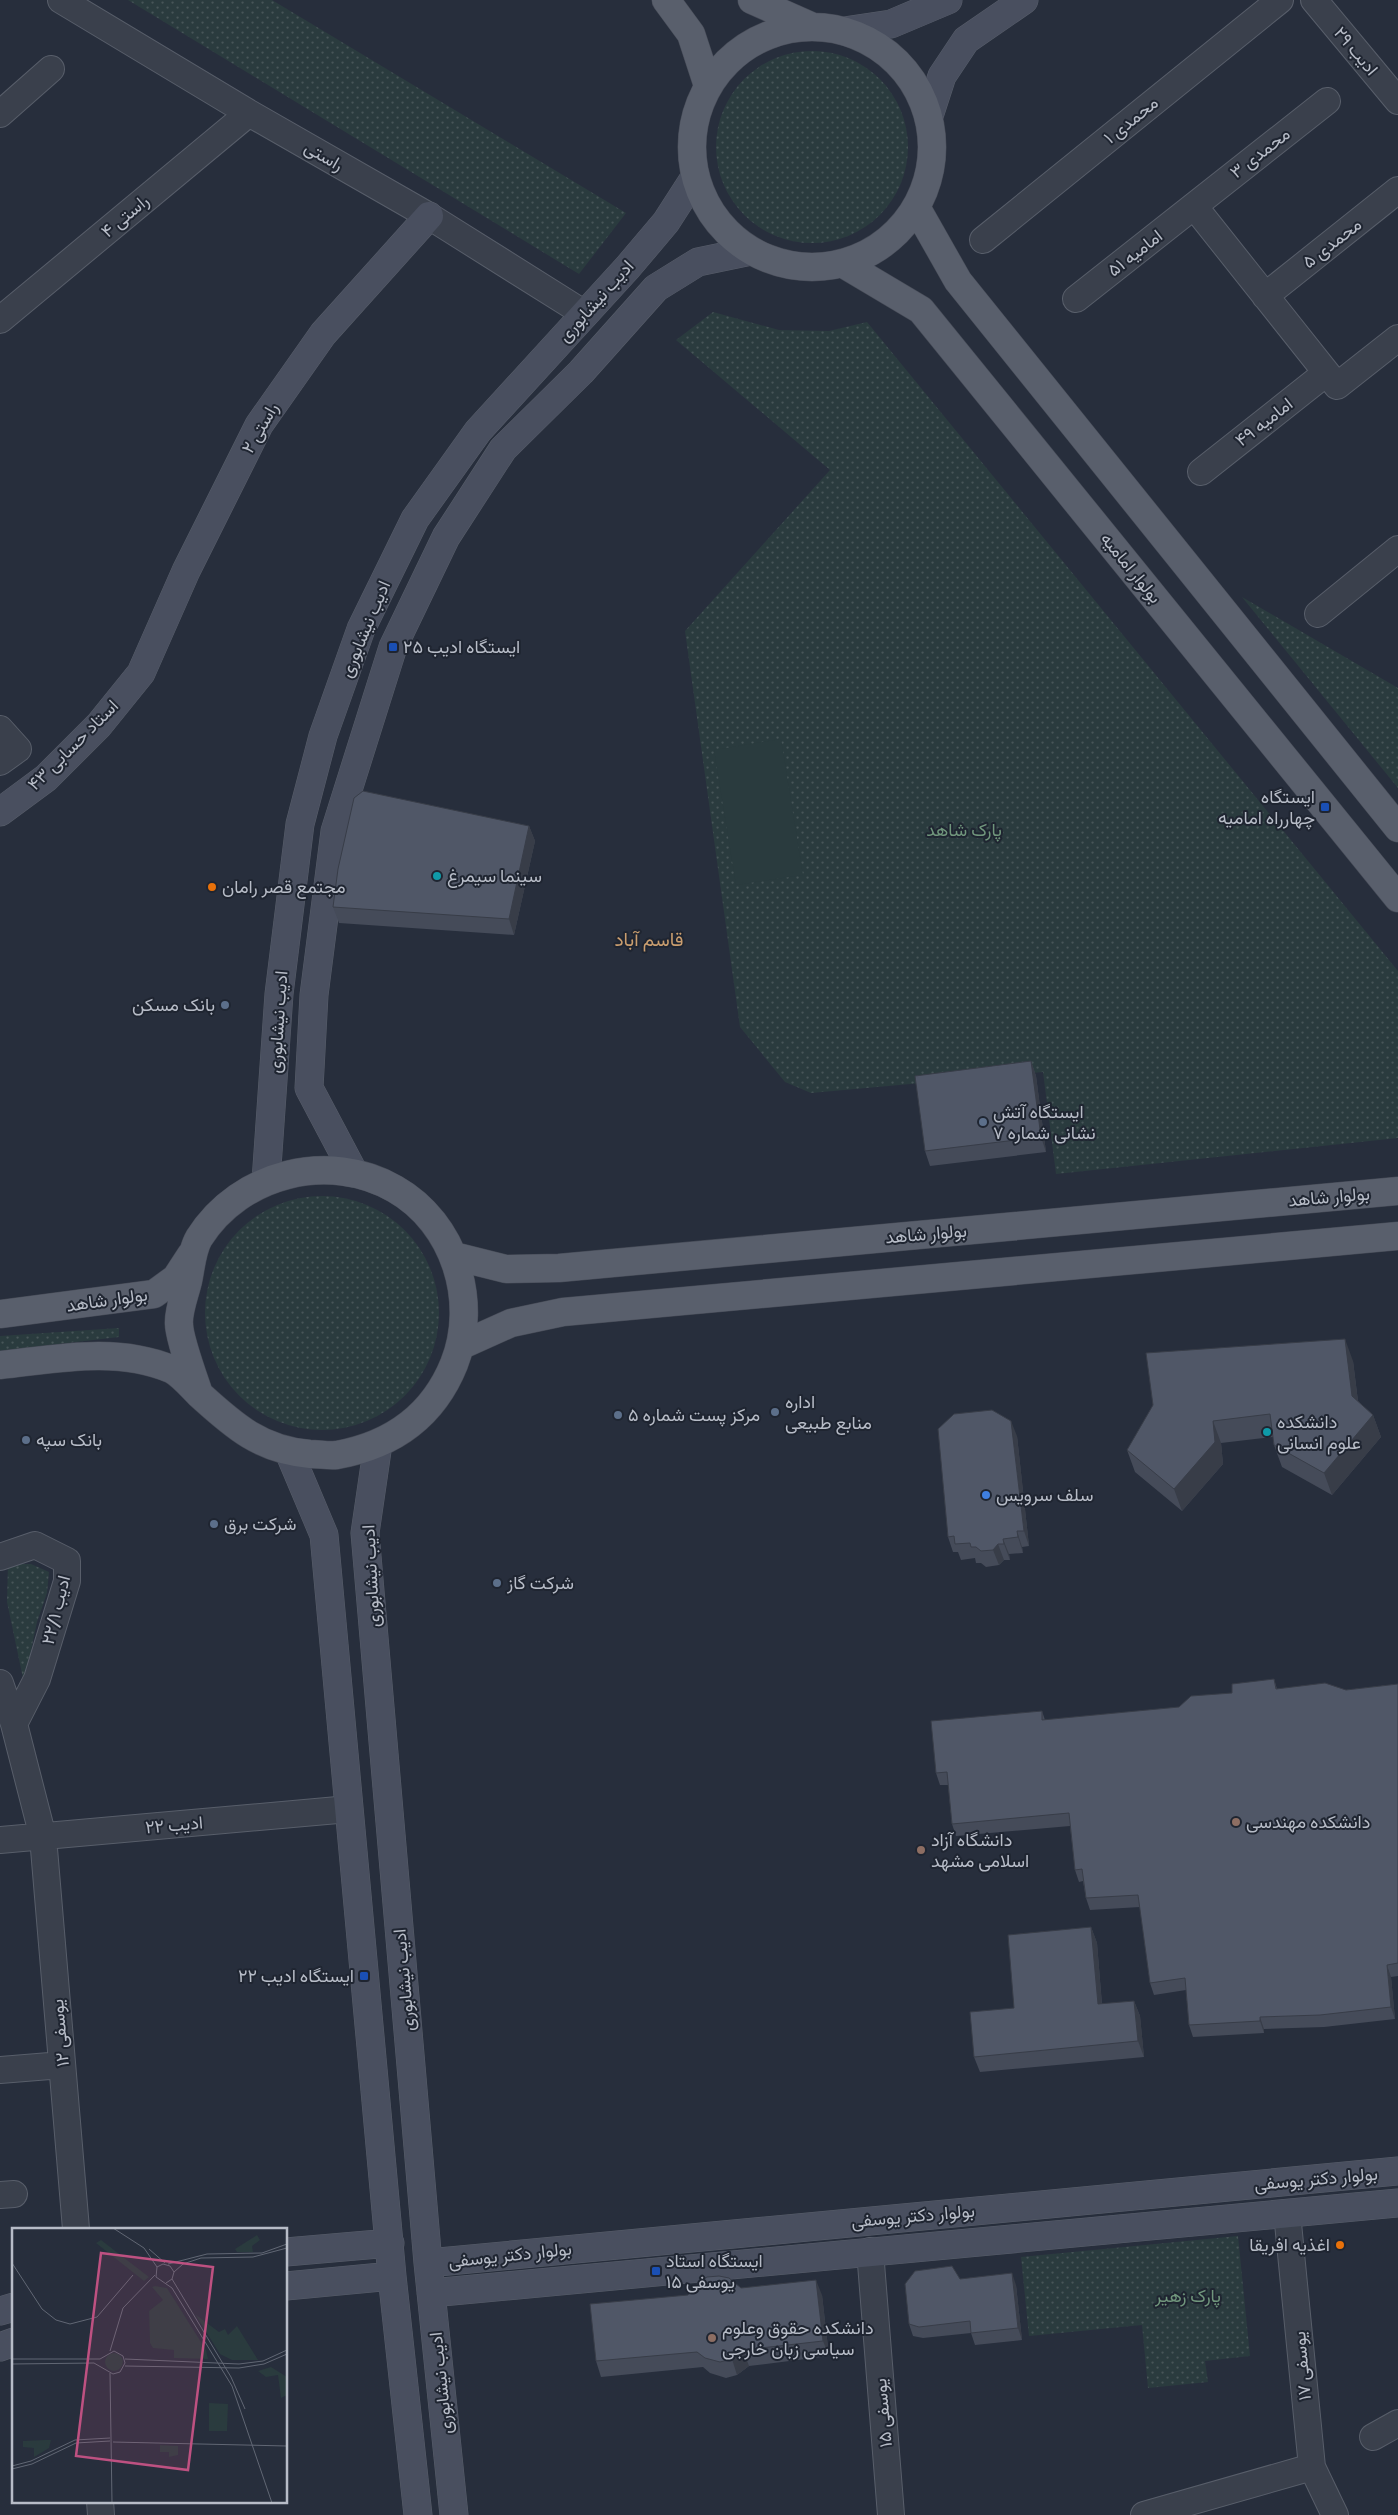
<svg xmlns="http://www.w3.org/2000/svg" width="1398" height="2515" font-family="Signika,Vazirmatn,sans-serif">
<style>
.grass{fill:url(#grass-dots)}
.pitch{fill:#2a3b3e}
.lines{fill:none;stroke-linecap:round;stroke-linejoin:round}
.street-casing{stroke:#585e6a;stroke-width:28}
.secondary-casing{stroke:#585e6a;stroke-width:29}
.primary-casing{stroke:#444955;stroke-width:29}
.street{stroke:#3a404c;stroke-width:26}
.secondary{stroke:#494f5f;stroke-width:28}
.primary{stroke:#595f6c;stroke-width:28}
.wall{fill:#454b59}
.shaded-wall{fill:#383d48}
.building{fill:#505767;stroke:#383d48}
.transit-dot{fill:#1a4fb4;stroke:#1f2531;stroke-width:2}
.culture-dot{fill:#0f9aa8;stroke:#1f2531;stroke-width:2}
.food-dot{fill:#e8710a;stroke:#1f2531;stroke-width:2}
.service-dot{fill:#5c6f8a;stroke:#1f2531;stroke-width:2}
.shop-dot{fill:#3f7fe0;stroke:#1f2531;stroke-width:2}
.education-dot{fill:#8d6e63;stroke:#1f2531;stroke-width:2}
.labels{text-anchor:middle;stroke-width:4;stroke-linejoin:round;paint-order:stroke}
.street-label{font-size:18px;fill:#b7bcc7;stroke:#1f2531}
.poi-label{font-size:18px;fill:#b7bcc7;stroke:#1f2531;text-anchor:start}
.park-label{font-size:18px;fill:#70967c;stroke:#1f2531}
.neighbourhood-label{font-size:19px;fill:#ca9e6f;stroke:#1f2531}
.inset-road{fill:none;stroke:#616774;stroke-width:1}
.view{fill:#be5181;fill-opacity:0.15;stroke:#be5181;stroke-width:2.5}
.inset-edge{fill:none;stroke:#b7bcc7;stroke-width:2.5}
</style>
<defs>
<pattern id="grass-dots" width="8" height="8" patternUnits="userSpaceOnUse" patternTransform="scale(1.25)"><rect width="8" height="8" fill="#2a3b3e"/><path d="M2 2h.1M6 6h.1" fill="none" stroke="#475558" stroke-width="1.8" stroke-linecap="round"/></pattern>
</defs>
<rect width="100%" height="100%" fill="#272e3c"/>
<path class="grass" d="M128,0h144l354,213 -47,61z
M716 147a96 96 0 1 1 192 0a96 96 0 1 1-192 0Z
M713,312l66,18 50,1 38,-9 531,649v167l-342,36 -13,-102 -232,21 -26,-11 -45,-55 -55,-396 145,-161 -154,-130z
M1242,597l156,91v100z
M205 1313a117 117 0 1 1 234 0a117 117 0 1 1-234 0Z
M119,1328v9l-119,14v-15z
M8,1564h23l18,8 -2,21 -10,29 -13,61 -17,-81z
M1238,2236l12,120 -45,5 3,21 -60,6 -6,-63 -113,11 -8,-79z"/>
<path class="pitch" d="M781,739l22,136 -67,10 -22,-135z"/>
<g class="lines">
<g class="street-casing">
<path id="street" d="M61,0l188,113 180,103 156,98
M1314,0l84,101
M0,114l51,-45
M1194,206l143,180 61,-48
M983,240l297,-240
M1265,296l133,-106
M1076,299l251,-198
M0,320l249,-207
M1201,472l125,-99
M1318,614l80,-65
M0,729l18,20 -18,13
M0,1557l35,-12 32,16v20l-30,98 -23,45
M0,1683l14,41 29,113 33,392
M0,1840l349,-31
M0,2070l62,-5
M0,2195l14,-1
M1287,2213l25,254 23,48
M870,2251l21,264
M1373,2437l25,-14
M100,2501l1,14
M1144,2515l168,-48"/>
</g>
<g class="secondary-casing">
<path id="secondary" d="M844,31l47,-7 57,-24
M929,116l13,-40 24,-36 58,-40
M0,812l46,-34 53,-53 42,-52 45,-102 73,-146 64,-91 106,-118
M354,1173l-45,-85 5,-93 21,-164 58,-184 53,-110 57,-88 78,-77 75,-84 42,-26 53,-11
M266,1181l13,-187 21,-170 23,-88 38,-107 54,-110 63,-88 150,-164 38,-45 29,-45
M378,1444l-13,89 63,730 26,252
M289,1452l35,83 68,741 26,239
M286,2252l104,-9
M428,2263l970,-92
M286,2286l106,-10
M431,2293l967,-90
M0,2311l14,-4
M0,2347l14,-5"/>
</g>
<g class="primary-casing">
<path id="primary" d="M666,0l25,34 17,52
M752,0l61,27
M692 147a120 120 0 1 1 240 0a120 120 0 1 1-240 0Z
M916,207l42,74 440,547
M842,263l79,47 477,588
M454,1256l52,13 53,-1 839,-77
M0,1314l154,-20 22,-16 15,-23
M462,1345l49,-22 52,-11 835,-76
M0,1365c56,-6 116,-19 171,4 10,5 20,17 29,26 34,31 61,55 110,59 9,0 19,2 27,1 55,-10 96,-39 117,-91 25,-62 1,-141 -59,-175 -66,-38 -155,-16 -196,49 -7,12 -8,29 -11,43 -3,13 -10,30 -9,43 0,14 15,55 20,70"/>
</g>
<use href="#street" class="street"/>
<use href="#secondary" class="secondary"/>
<use href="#primary" class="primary"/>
</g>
<path class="wall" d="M529,826l6,15 -21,94 -175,-12 -6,-16z
M1031,1061l5,15 10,76 -116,14 -5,-15z
M1353,1361l5,40 15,14 8,22 -49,58 -50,-28 -8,-22 -1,-8 -52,6 2,21 -41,47 -47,-39 -8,-22z
M1017,1436l12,110 -7,1 1,6 -14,1 1,6h-6l-5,5 -13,2 -5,-4h-5l-1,-5 -14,2 -3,-8h-5l-5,-15z
M1274,1679l3,10 69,1 52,-6v292l-7,1 4,42 -71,8 -60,2v4l-71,4 -4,-12 -3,-35 -32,5 -4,-12 -10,-76 -50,3 -4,-12 -3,-17 -4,1 -4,-12 -5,-44 -114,10 -4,-12 -4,-39h-8l-4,-12 106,-62 3,9 134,-13 53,-14z
M1091,1927l6,16 5,61 32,-3 6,15 4,41 -164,15 -6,-15 40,-49z
M960,2279l56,6 6,55 -47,5 -4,-12 -48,5 -10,-2 -4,-12z
M741,2288l81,7 7,61 -80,10 -12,9 -11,3 -16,-5 -7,-6 -102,10 -5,-16 92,-66z"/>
<path class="shaded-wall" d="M529,826l6,15 -21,94 -5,-16z
M1031,1061l5,15 10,76 -5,-15z
M1345,1339l8,22 7,57 -8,-22z
M1373,1415l8,22 -49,58 -8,-22z
M1011,1421l6,15 12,110 -5,-15z
M1213,1421l8,22 2,21 -41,47 -8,-22z
M1017,1531l5,16 1,6 -5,-16z
M1003,1539l6,15 1,6 -6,-16z
M998,1544l6,16 -5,5 -6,-15z
M1091,1927l6,16 6,76 -5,-15z
M1387,1965l4,12 4,42 -4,-12z
M1134,2001l6,15 4,41 -6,-16z
M1260,2017l4,12v4l-4,-12z
M1012,2273l4,12 6,55 -4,-12z
M816,2280l6,15 7,61 -6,-15z
M743,2350l6,16 -12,9 -5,-16z"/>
<path class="building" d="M363,791l166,35 -20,93 -176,-12 5,-38 16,-71z
M1031,1061l10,76 -116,14 -10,-75z
M1345,1339l7,57 21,19 -49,58 -50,-28 -4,-31 -57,7 2,21 -41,47 -47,-39 26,-45 -7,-52z
M992,1410l19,11 13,110h-7l1,6 -15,2 1,5h-6l-5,6 -12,1 -5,-4h-5l-1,-4 -15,1 -1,-8 -6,1 -10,-108 16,-15z
M1274,1679l2,10 49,-6 21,7 52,-6v279l-11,2 4,42 -71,8 -60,2v4l-71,4 -4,-47 -35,5 -12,-88 -52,3 -4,-29 -7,1 -6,-57 -117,11 -5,-52 -11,1 -5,-52 111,-10v9l137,-13 12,-11 41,-3v-9z
M1091,1927l7,77 36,-3 4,40 -164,16 -4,-45 44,-4 -6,-73z
M952,2266l8,13 52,-6 6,55 -47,5 -1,-12 -51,6 -10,-3 -4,-40 10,-13z
M719,2276l10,2 12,10 75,-8 7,61 -80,9 -11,9 -12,3 -15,-4 -8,-6 -101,9 -6,-57 98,-9 11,-13 8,-5z"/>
<g class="transit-dot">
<rect x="388" y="642" width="10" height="10" rx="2.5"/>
<rect x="1320" y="802" width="10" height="10" rx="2.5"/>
<rect x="359" y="1971" width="10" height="10" rx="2.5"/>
<rect x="651" y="2266" width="10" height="10" rx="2.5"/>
</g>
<g class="culture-dot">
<circle cx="437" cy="876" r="5"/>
<circle cx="1267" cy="1432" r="5"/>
</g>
<g class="food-dot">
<circle cx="212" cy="887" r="5"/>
<circle cx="1340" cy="2245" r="5"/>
</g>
<g class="service-dot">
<circle cx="225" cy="1005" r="5"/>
<circle cx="983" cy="1122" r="5"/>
<circle cx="775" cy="1412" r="5"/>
<circle cx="618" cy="1415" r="5"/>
<circle cx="26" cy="1440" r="5"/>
<circle cx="214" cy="1524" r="5"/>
<circle cx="497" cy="1583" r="5"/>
</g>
<circle class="shop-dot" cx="986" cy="1495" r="5"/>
<g class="education-dot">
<circle cx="1236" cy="1822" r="5"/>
<circle cx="921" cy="1850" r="5"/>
<circle cx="712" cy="2338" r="5"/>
</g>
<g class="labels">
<g class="street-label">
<text transform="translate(1356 51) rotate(50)" y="6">ادیب ۲۹</text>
<text transform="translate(1131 120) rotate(-39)" y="6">محمدی ۱</text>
<text transform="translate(1260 153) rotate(-38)" y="6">محمدی ۳</text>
<text transform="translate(324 156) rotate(30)" y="6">راستی</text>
<text transform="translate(125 216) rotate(-40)" y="6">راستی ۴</text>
<text transform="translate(1332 243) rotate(-38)" y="6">محمدی ۵</text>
<text transform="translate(1135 253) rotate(-38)" y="6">امامیه ۵۱</text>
<text transform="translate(596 301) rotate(-48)" y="6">ادیب نیشابوری</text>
<text transform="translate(1264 422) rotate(-38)" y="6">امامیه ۴۹</text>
<text transform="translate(260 428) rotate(-60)" y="6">راستی ۲</text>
<text transform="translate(1131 568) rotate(51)" y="6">بولوار امامیه</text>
<text transform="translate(365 629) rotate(-67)" y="6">ادیب نیشابوری</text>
<text transform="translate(73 745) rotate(-45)" y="6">استاد حسابی ۴۳</text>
<text transform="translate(278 1022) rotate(-86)" y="6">ادیب نیشابوری</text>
<text transform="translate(1329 1197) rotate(-5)" y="6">بولوار شاهد</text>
<text transform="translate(926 1234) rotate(-5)" y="6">بولوار شاهد</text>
<text transform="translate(107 1300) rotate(-8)" y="6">بولوار شاهد</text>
<text transform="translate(371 1576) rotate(-93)" y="6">ادیب نیشابوری</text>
<text transform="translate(56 1610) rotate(-76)" y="6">ادیب ۲۲/۱</text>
<text transform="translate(174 1825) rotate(-5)" y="6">ادیب ۲۲</text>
<text transform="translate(404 1980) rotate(-95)" y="6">ادیب نیشابوری</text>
<text transform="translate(60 2033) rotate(-95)" y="6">یوسفی ۱۲</text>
<text transform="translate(1316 2179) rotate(-5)" y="6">بولوار دکتر یوسفی</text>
<text transform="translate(913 2216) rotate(-5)" y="6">بولوار دکتر یوسفی</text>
<text transform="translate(510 2255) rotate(-6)" y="6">بولوار دکتر یوسفی</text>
<text transform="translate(1302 2366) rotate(-95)" y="6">یوسفی ۱۷</text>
<text transform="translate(441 2383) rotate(-96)" y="6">ادیب نیشابوری</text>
<text transform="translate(883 2413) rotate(-95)" y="6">یوسفی ۱۵</text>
</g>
<g class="poi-label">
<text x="403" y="653">ایستگاه ادیب ۲۵</text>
<text x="1315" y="803" text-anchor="end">ایستگاه<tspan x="1315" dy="21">چهارراه امامیه</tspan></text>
<text x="447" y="882">سینما سیمرغ</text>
<text x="222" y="893">مجتمع قصر رامان</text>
<text x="215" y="1011" text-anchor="end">بانک مسکن</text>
<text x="993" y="1118">ایستگاه آتش<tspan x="993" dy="21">نشانی شماره ۷</tspan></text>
<text x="785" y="1408">اداره<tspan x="785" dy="21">منابع طبیعی</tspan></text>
<text x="628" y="1421">مرکز پست شماره ۵</text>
<text x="1277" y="1428">دانشکده<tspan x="1277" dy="21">علوم انسانی</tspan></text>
<text x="36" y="1446">بانک سپه</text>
<text x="996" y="1501">سلف سرویس</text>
<text x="224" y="1530">شرکت برق</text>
<text x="507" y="1589">شرکت گاز</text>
<text x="1246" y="1828">دانشکده مهندسی</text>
<text x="931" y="1846">دانشگاه آزاد<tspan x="931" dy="21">اسلامی مشهد</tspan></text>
<text x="354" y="1982" text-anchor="end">ایستگاه ادیب ۲۲</text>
<text x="1330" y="2251" text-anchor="end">اغذیه افریقا</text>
<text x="666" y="2267">ایستگاه استاد<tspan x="666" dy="21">یوسفی ۱۵</tspan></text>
<text x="722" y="2334">دانشکده حقوق وعلوم<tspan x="722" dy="21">سیاسی زبان خارجی</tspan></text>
</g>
<g class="park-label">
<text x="964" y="836">پارک شاهد</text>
<text x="1188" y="2302">پارک زهیر</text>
</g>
<g class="neighbourhood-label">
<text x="649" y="946">قاسم آباد</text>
</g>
</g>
<g transform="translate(12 2228)">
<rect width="275" height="275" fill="#272e3c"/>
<path d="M245,7l3,5 -8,6 1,6h-16l-2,-3zM89,12l48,37 -5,4 -48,-38zM143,58l12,2 39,62 2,9 -34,-1v-8l-21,-2 -3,-5 -1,-32 14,-11 -11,-13zM183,86l24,18 6,-3 3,6 9,-9 21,34h-26l-12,-6zM93 134a9 9 0 1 1 18 0a9 9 0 1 1-18 0ZM259,139l16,10v18l-6,3 -3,-23 -12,2 -8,-6zM33,212h6l-2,8 -15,9v-9l-11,-1v-6zM148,217l18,1v9l-9,2v-5h-9z" fill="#2a3b3e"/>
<path d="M197,175l19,1 -1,27h-18z" fill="#2a3b3e"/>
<path class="inset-road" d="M101,0l31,20 13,19M137,21l16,14M0,35l30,46 14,11 14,4 27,-7 36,-42M156,36l39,-10 55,-1 25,-9M162,44l9,-8 18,-6 52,-1 34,-9M160,51l59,98 14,32M154,55l6,-4 2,-7 -4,-6 -7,-2 -6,3 -1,10 16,11 60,98 40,117M98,123l13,-43 32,-33M0,131h88l14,-8 9,5 2,7 -5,9 -7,2 -19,-11 -82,1M113,131l114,5 24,-3 24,-11M113,138l114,2 25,-4 23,-10M98,145l2,130M101,214l174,4M0,238l19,-5 44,-21 35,-2M0,241l20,-5 44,-21 34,-2"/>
<path class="view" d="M89,25l112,14 -25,203 -112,-14z"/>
<rect width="275" height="275" class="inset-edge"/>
</g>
</svg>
